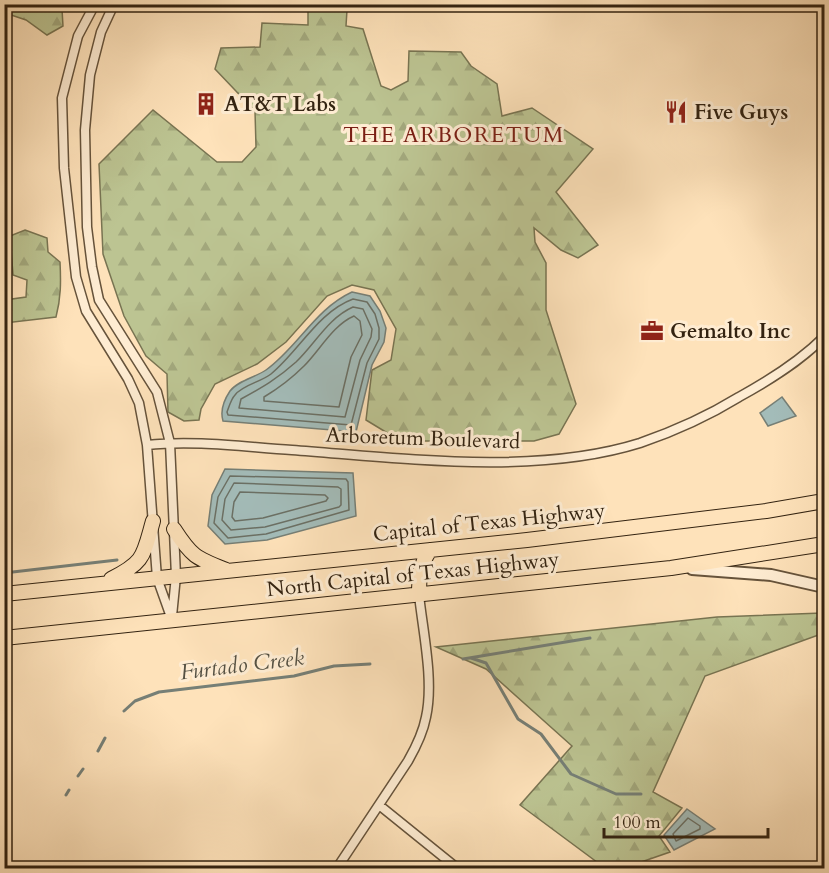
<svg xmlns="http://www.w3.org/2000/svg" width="829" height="873" font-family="Cardo,serif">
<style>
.forest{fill:url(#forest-firs);stroke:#787452;stroke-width:1.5}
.water{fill:#a3bcb9;stroke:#767f76;stroke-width:1.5}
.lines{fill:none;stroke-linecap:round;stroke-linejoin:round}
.shore{stroke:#6b7065;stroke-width:1.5}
.stream{stroke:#767f76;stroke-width:3}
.minor-casing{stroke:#66533b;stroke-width:11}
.tertiary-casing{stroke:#66533b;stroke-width:14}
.trunk-casing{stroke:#332311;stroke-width:16}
.minor{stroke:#feecd2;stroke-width:8}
.tertiary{stroke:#feecd2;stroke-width:10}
.trunk{stroke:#fee2ba;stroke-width:14}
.labels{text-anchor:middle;stroke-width:6;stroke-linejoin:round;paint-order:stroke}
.poi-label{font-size:21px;font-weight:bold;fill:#332311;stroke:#feecd2;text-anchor:start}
.street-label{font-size:21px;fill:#332311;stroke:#feecd2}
.neighbourhood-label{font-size:22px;letter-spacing:1.5px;fill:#7a1f14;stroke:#feecd2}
.water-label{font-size:22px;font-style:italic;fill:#555143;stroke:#feecd2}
</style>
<defs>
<pattern id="forest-firs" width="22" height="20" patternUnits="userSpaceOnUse" patternTransform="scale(1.5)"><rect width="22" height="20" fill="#bcc492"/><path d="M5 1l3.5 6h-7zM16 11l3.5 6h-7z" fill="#a2a87d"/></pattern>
</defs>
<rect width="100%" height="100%" fill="#fee2ba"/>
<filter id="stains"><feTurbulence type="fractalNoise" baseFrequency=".00333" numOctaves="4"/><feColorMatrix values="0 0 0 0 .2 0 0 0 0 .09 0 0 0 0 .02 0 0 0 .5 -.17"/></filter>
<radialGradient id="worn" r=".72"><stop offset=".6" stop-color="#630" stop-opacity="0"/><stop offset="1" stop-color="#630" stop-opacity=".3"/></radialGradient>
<path class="forest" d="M4,5l1,-1 62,1 -5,4 1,17 -16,9 -21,-15 -21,-7z
M308,5h21l1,5h17l-1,16 17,3 18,57 10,4 17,-9 1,-30 52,1 10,14 26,18 5,32 30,-8 61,41 -37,43 42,53 -20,13 -17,-8 -27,-22 1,14 11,21v47l30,94 -17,30 -25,7h-118l-27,-7 -23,-14 6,-50 19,-10 5,-31 -22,-39 -22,-5 -25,11 -41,46 -29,22 -42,20 -14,25 -2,11 -15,1 -16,-9 -1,-38 -21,-18 -22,-40 -21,-62 -4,-90 54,-54 64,52h25l14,-15 -1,-36 -40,-42 6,-21 39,-1 2,-24 46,2z
M25,230l22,8 1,14 12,10c1,20 1,36 -4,55l-51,6v-23l21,-3 1,-17 -14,-5 -3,-39z
M822,613l2,4v16l-119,43 -52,116 29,16 -23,28 11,16 -46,16h-19l-85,-63 52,-59 -86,-77 -50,-22 281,-30z"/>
<path class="water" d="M352,292l18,4 10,15 6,17 -2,14 -12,23 -16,67 -133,-11c-3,-10 1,-21 7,-30 7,-10 26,-14 36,-21 32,-23 49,-61 86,-78z
M782,397l14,19 -28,10 -8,-13z
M225,469l128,4 3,43 -89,24 -42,4 -17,-18 4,-31z
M687,809l28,20 -41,21 -10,-15z"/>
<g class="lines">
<path class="shore" d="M353,299l14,3 8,12 4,14v11l-12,24 -16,62 -123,-10 -1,-3c2,-5 4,-13 8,-17 7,-10 26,-13 36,-21 28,-23 47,-62 82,-75z
M353,307l10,2 9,20 -1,8 -11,23 -15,57 -106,-9 2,-9c22,-12 36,-20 55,-37 19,-18 32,-44 57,-55z
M354,316l6,5 2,14 -11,22 -12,50 -75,-6v-4c15,-9 28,-19 40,-31 16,-16 29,-41 50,-50z
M230,476l116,3 2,3 1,28 -83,24 -38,4 -14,-15 4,-26z
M234,483l104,4 3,2v16l-2,2 -74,20 -34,3 -9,-10 3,-21z
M240,492l85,3 3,3 -2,3 -63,17 -28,3 -3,-4 2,-15z
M688,818l12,8v3l-24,12 -3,-7z"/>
<path class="stream" d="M4,573l113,-13
M471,658l15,5 32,56 23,15 30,40 45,20h25
M463,659l127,-21
M124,711l11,-10 24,-9 135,-16 40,-10 36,-2
M98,751l7,-13
M78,776l5,-7
M66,795l3,-5"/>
<g class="minor-casing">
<path id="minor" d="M95,4l-17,32 -16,62 2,70 12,109 10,34 42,68 11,24 8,42 10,133 15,42
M114,4l-13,28 -11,43 -5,55 2,97 5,40 7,33 58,92 13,51 6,133 -4,40
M147,445c48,-5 97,2 145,5 109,8 243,26 348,-7 35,-12 68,-27 99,-46 31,-17 60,-35 85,-60
M379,805l78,63
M337,868l71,-107c8,-14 15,-28 18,-44 8,-36 -3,-85 -7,-122"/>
</g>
<g class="tertiary-casing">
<path id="tertiary" d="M692,569l79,6 53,12"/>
</g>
<g class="trunk-casing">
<path id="trunk" d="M174,529c18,28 22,29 52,41
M111,579c34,-17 32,-23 42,-58
M4,594l523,-54 239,-29 58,-10
M419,595c0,-19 1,-30 11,-45
M4,638l667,-70 153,-24"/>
</g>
<use href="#minor" class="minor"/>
<use href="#tertiary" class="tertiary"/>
<use href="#trunk" class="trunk"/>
</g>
<defs>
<g id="building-bare" transform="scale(1.8)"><path d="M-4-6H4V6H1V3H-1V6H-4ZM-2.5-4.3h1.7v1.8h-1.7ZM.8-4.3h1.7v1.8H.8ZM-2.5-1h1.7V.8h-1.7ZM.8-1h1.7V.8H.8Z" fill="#8f2418" stroke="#feecd2" stroke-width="2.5" paint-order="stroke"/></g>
<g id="restaurant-bare" transform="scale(1.8)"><path d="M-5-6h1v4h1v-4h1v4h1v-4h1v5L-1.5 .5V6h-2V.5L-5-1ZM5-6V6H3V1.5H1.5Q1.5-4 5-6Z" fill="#8f2418" stroke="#feecd2" stroke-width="2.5" paint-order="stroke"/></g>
<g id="office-bare" transform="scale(1.8)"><path d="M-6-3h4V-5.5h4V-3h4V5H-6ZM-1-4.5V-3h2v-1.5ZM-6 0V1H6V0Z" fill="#8f2418" stroke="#feecd2" stroke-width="2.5" paint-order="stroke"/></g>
</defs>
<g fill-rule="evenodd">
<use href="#building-bare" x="206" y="104"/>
<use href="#restaurant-bare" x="676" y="112"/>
<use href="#office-bare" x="652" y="331"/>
</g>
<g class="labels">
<g class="poi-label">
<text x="224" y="111">AT&amp;T Labs</text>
<text x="694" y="119">Five Guys</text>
<text x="670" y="338">Gemalto Inc</text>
</g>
<g class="street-label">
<text transform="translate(423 438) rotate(2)" y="7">Arboretum Boulevard</text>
<text transform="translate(489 522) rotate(-6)" y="7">Capital of Texas Highway</text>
<text transform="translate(413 574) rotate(-6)" y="7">North Capital of Texas Highway</text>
</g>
<g class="neighbourhood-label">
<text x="454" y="142">THE ARBORETUM</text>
</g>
<g class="water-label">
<text transform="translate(242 664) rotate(-7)" y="8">Furtado Creek</text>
</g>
</g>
<rect width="829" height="873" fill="none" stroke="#fee2ba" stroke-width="24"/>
<rect x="6" y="6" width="817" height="861" fill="none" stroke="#332311" stroke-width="3"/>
<rect x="12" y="12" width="805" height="849" fill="none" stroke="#332311" stroke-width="1.5"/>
<path d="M604 828v9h164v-9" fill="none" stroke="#332311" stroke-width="3"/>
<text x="613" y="828" font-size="18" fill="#332311" stroke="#feecd2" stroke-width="4.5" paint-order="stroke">100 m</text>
<rect width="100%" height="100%" filter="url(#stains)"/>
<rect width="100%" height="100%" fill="url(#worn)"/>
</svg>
